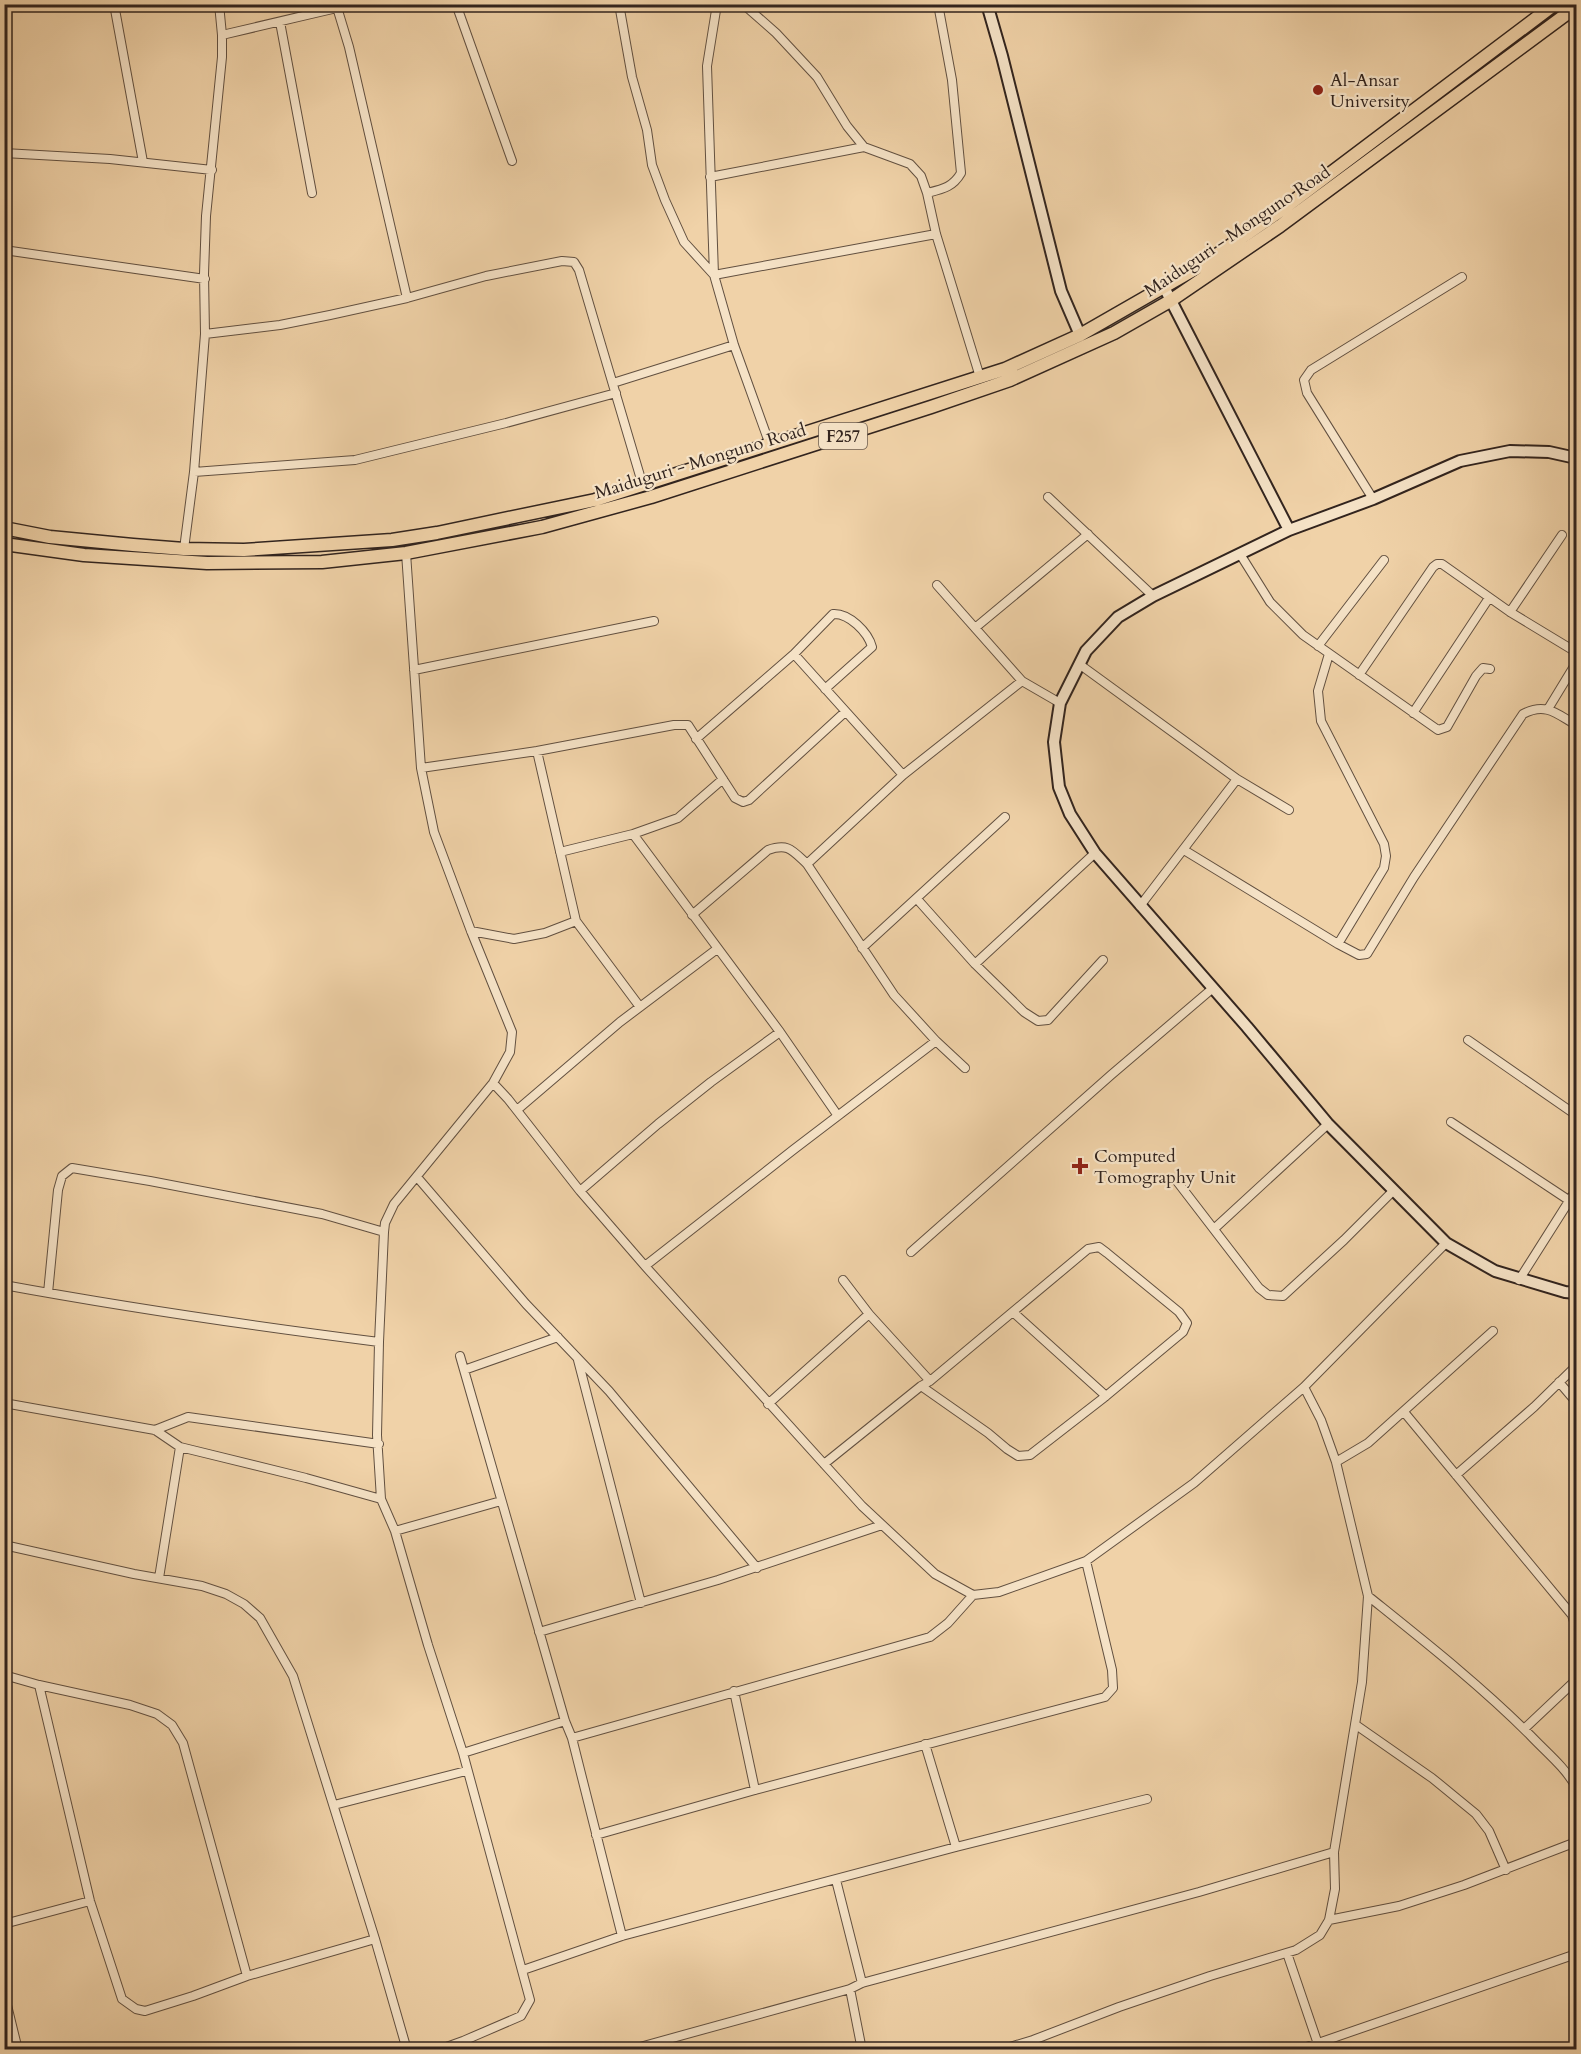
<svg xmlns="http://www.w3.org/2000/svg" width="1581" height="2054" font-family="Cardo,serif">
<style>
.lines{fill:none;stroke-linecap:round;stroke-linejoin:round}
.street-casing{stroke:#625040;stroke-width:10}
.secondary-casing{stroke:#32241e;stroke-width:14}
.primary-casing{stroke:#32241e;stroke-width:15}
.street{stroke:#f5e2c6;stroke-width:8}
.secondary{stroke:#f5e2c6;stroke-width:10}
.primary{stroke:#f0d2a8;stroke-width:12}
.poi-dot{fill:#8f2418;stroke:#f5e2c6;stroke-width:2}
.labels{text-anchor:middle;stroke-width:4.5;stroke-linejoin:round;paint-order:stroke}
.shield{fill:#f5e2c6;stroke:#6c5d50;stroke-width:1.5}
.shield-label{font-size:16px;font-weight:bold;fill:#32241e}
.poi-label{font-size:18px;fill:#32241e;stroke:#f5e2c6;text-anchor:start}
.street-label{font-size:18px;fill:#32241e;stroke:#f5e2c6}
</style>
<rect width="100%" height="100%" fill="#f0d2a8"/>
<filter id="stains"><feTurbulence type="fractalNoise" baseFrequency=".00333" numOctaves="4"/><feColorMatrix values="0 0 0 0 .2 0 0 0 0 .09 0 0 0 0 .02 0 0 0 .5 -.17"/></filter>
<radialGradient id="worn" r=".72"><stop offset=".6" stop-color="#630" stop-opacity="0"/><stop offset="1" stop-color="#630" stop-opacity=".3"/></radialGradient>
<g class="lines">
<g class="street-casing">
<path id="street" d="M114,4l29,158
M336,4l13,43 58,251
M456,4l56,157
M619,4l13,73 15,53 5,35 13,35 19,42 30,33
M717,4l-10,62 7,209 20,70 36,100
M743,4l33,29 41,44 30,49 17,21
M280,22l32,171
M222,35l132,-31
M4,153l106,6 102,11
M710,177l154,-30 46,17 11,12 6,17 9,41 44,143
M927,193c16,-4 26,-6 34,-20l-9,-93 -14,-76
M4,250l201,29
M714,275l222,-41
M205,334l75,-9 50,-10 77,-17 79,-22 76,-15 12,1 5,8 64,216
M613,383l121,-38
M194,472l161,-12 151,-37 110,-30
M4,486l3,3 -3,36
M1048,497l105,99
M1373,499l-66,-106 -3,-13 7,-10 151,-93
M184,549l10,-77 11,-138 -1,-60 2,-58 16,-159v-22l-3,-31
M406,553l15,215 13,64 37,99 41,101 -2,20 -17,31 -99,121 -9,19 -1,9 -5,110 -2,93 4,64 14,32 33,114 35,108 67,247 -9,16 -58,25 -25,9
M1240,554l30,48 33,33 135,95 9,-3 29,-51 7,-8 7,1
M937,585l85,96 38,22
M1510,612l52,-77
M975,628l113,-94
M1318,646l66,-86
M794,654l109,121
M1329,654l-11,37 3,30 63,123 2,12 -2,12 -46,76
M1079,664l158,115 52,31
M414,670l240,-49
M1359,675l74,-108 4,-3h5l68,48 66,40
M1548,709l28,-46
M1413,713l76,-115
M696,739l98,-85 39,-40c16,-1 35,18 39,33l-47,42
M537,751l39,170 64,86
M421,768l116,-17 137,-26h14l47,73 8,4 6,-2 96,-88
M633,834l147,198 58,84
M1184,850l154,94 21,11 8,-1 47,-77 109,-163c23,-12 34,0 53,11
M560,852l73,-18 45,-16 45,-39
M807,864l96,-89 119,-94
M917,899l58,65 49,48 14,9 10,-1 55,-60
M1140,906l97,-127
M692,915l76,-65c20,-7 24,0 39,14l87,131 42,46 29,27
M471,931l43,8 31,-6 31,-12
M862,948l143,-131
M975,964l120,-111
M1468,1040l108,75
M493,1083l15,16 72,92 65,75 217,240 73,68 38,21 26,-3 87,-31 108,-78 110,-96 142,-144
M517,1110l103,-88 97,-73
M1451,1122l119,79
M417,1177l109,127 83,87 148,177
M1176,1180l83,108 9,7 15,1 61,-56 49,-49
M580,1191l78,-67 53,-42 69,-50
M1215,1228l113,-104
M911,1252l200,-177 102,-87
M645,1266l148,-116 143,-109
M843,1280l26,34 61,67
M1519,1280l57,-90
M4,1285c125,23 249,41 375,57
M48,1293l10,-103 4,-14 10,-8 78,13 172,33 62,18
M1014,1313l92,83
M460,1356l105,365 7,17 50,198
M578,1360l63,243
M464,1370l94,-33
M1559,1382l17,20
M4,1403l151,27 25,17 126,31 75,21
M768,1404l101,-90
M1404,1412l168,203 4,13
M155,1430l33,-13 191,27
M1336,1462l32,-19 125,-112
M824,1464l97,-78 9,-5 158,-132 11,-2 8,6 72,59 8,11 -4,9 -77,64 -76,59 -12,1 -11,-7 -19,-16 -67,-47
M1456,1475l78,-68 42,-41
M395,1531l106,-30
M4,1545l130,29 68,12 24,8 18,10 16,14 33,58 82,263 32,111
M159,1578l21,-131
M1368,1596c56,45 112,89 162,139 16,17 35,32 46,52
M539,1632l179,-52 164,-55
M4,1675l35,10 91,20 27,9 15,11 11,18 64,233
M39,1685l51,216 32,98 14,10 9,2 48,-15 54,-20 128,-37
M734,1691l21,99
M1356,1725l76,53 44,36 13,17 17,39
M1524,1729l52,-49
M572,1738l358,-101 18,-14 25,-28
M925,1744l31,103
M463,1753l102,-32
M334,1805l132,-34
M596,1835l159,-45 350,-93 8,-9 -1,-18 -26,-109
M836,1880l26,103
M1329,1920l70,-14 65,-21 112,-43
M4,1924l86,-23
M1287,1953l33,97
M523,1970l99,-34 334,-89 191,-48
M850,1989l12,61
M4,1993l14,57
M629,2050l221,-61 12,-6 337,-91 135,-40
M1000,2050l33,-10 86,-33 91,-31 86,-26 24,-15 9,-15 6,-31 -1,-37 28,-170 6,-86 -32,-134 -15,-42 -17,-33
M1298,2050l278,-96"/>
</g>
<g class="secondary-casing">
<path id="secondary" d="M987,4l15,52 59,235 19,44
M1164,287l125,243
M1576,458l-27,-6 -39,-1 -50,10 -87,38 -84,31 -136,66 -35,21 -32,34 -26,52 -6,39 5,45 11,27 25,39 152,174 81,97 118,119 49,28 70,21 11,1"/>
</g>
<g class="primary-casing">
<path id="primary" d="M4,528l46,9 83,8 51,4 60,1 148,-10 45,-7 158,-33 410,-131 75,-34 122,-70 81,-56 272,-205
M4,544l80,11 123,8 115,-1 84,-9 136,-26 109,-30 280,-90 79,-27 104,-47 56,-32 110,-75 296,-219"/>
</g>
<use href="#street" class="street"/>
<use href="#secondary" class="secondary"/>
<use href="#primary" class="primary"/>
</g>
<g class="poi-dot">
<circle cx="1318" cy="90" r="6"/>
<path d="M1077 1157h6v6h6v6h-6v6h-6v-6h-6v-6h6z"/>
</g>
<g class="labels">
<rect class="shield" x="819" y="423" width="48" height="26" rx="4.5"/>
<g class="shield-label">
<text x="843" y="442">F257</text>
</g>
<g class="poi-label">
<text x="1330" y="86">Al-Ansar<tspan x="1330" dy="21">University</tspan></text>
<text x="1094" y="1162">Computed<tspan x="1094" dy="21">Tomography Unit</tspan></text>
</g>
<g class="street-label">
<text transform="translate(1237 231) rotate(-34)" y="6">Maiduguri - Monguno Road</text>
<text transform="translate(700 461) rotate(-17)" y="6">Maiduguri - Monguno Road</text>
</g>
</g>
<rect width="1581" height="2054" fill="none" stroke="#f0d2a8" stroke-width="24"/>
<rect x="6" y="6" width="1569" height="2042" fill="none" stroke="#32241e" stroke-width="3"/>
<rect x="12" y="12" width="1557" height="2030" fill="none" stroke="#32241e" stroke-width="1.5"/>
<rect width="100%" height="100%" filter="url(#stains)"/>
<rect width="100%" height="100%" fill="url(#worn)"/>
</svg>
